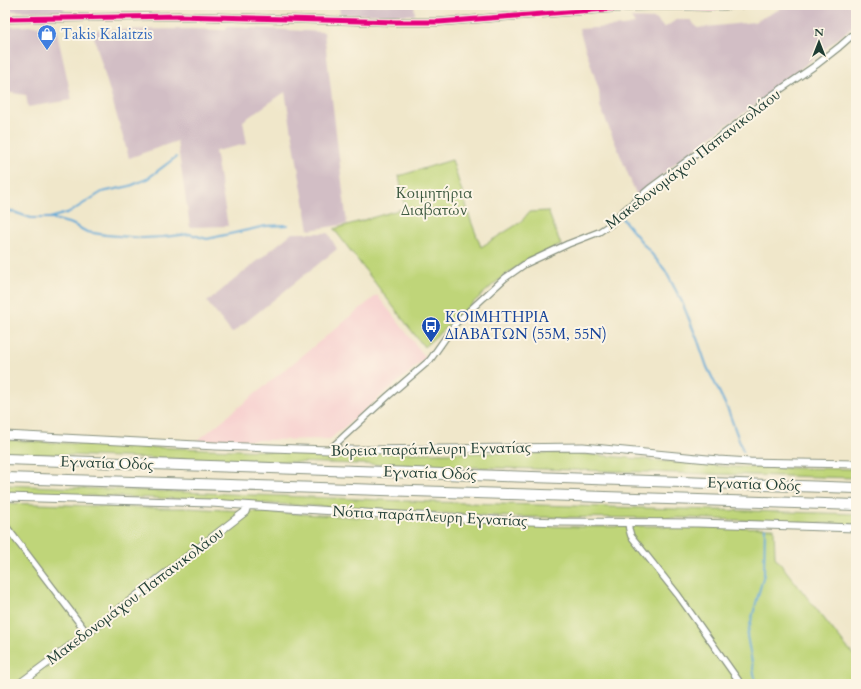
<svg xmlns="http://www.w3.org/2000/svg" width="861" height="689" font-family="Cardo,serif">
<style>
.built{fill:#f7d0cf}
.industrial{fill:#d2bec5}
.green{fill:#bfd579;stroke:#6f8956}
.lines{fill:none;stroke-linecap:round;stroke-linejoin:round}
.stream{stroke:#60a8d7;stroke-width:2}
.minor-casing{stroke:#88927f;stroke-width:8}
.tertiary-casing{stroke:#88927f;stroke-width:9}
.motorway-casing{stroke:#88927f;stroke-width:12}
.minor{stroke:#fff;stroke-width:5.5}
.tertiary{stroke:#fff;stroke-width:7}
.motorway{stroke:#fff;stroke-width:10}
.bus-1-casing{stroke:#fcf5e5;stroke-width:8}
.bus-1{stroke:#e5007d;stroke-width:5}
.labels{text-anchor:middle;stroke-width:4;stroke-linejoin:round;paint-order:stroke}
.shop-label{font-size:15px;fill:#366cbe;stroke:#fcf5e5;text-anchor:start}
.street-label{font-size:15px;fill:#1f3d34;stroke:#fcf5e5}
.park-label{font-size:15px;fill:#3f5b42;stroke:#fcf5e5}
.transit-label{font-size:15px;fill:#164399;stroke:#fcf5e5;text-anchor:start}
</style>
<rect width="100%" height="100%" fill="#fcf5e5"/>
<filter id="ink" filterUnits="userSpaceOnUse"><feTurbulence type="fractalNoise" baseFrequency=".025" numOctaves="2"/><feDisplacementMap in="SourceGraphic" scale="8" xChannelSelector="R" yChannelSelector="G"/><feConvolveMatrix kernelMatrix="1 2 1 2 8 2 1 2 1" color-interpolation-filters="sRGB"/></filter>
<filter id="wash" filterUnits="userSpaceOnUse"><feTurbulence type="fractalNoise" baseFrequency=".012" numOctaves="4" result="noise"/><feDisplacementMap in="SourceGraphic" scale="16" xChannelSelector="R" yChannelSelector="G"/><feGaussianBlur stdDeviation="0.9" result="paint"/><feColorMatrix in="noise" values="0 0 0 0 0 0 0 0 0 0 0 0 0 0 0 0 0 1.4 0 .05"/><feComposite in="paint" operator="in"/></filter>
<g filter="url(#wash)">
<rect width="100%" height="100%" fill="#f0e7ca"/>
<path class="built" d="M377,295l49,63 -96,81 -133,2z"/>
<path class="industrial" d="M5,5h57l3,6h-58l-2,-2z
M339,5h75l1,10 -75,-1z
M788,5h68v19l-98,79 -36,25 -45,34 -40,34 -37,-90 -1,-16 -20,-61 44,-3 12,-2 -4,-6 25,1 8,9 12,-8h15l6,8 57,-6z
M54,25l2,3 16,72 -44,7 -2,-12 -21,-3v-65z
M226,27l98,5 23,192 -38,6 -24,-138 -42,29 4,23 -32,7 13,75 -38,1 -13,-86 -48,17 -37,-128 97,-1 37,1z
M292,233h36l9,16 -105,84 -25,-31z"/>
<path class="green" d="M452,160l19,61 10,26 40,-25 8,-10 19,-1 13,34 -35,15 -31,23 -71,64 -90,-118 71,-21 -6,-32z
M5,440l136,7 195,6h236l160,14 124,2v9l-708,-20 -143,-5z
M5,485l427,17 424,12v11l-165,-7 -178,-1 -330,-18 -178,-6z
M5,503l152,5h30l57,3 282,15 65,1 61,-1 122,2 1,29 78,98 3,-2v31h-851z"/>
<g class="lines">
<path class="stream" d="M5,209l26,9h19l20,-6 32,-20 28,-6 17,-7 29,-22
M621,217l44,53 17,32 16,39 9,26 21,43 15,41
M50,218l22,6 15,8 19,3 37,3 20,-1 27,-3 17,5 59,-13 22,-1
M756,684l-9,-48 17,-62 1,-46"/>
</g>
</g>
<g filter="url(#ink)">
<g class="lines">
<g class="minor-casing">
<path id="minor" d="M329,450l59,-54 42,-36 26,-37 49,-45 20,-14 43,-20 31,-12 12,-8 9,-10 29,-25 92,-68 30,-25 45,-31 23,-18 17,-15
M628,522l1,7 2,7 47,59 63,89
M5,525l82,108"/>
</g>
<g class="tertiary-casing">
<path id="tertiary" d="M5,19l173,-3 218,6h43l192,-15 45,-1 32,1 33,-2
M5,435l211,11 113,4h37l217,-3 135,13 32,2 106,2
M5,497l206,6 170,11 115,6 65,2 137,1 158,5
M19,684l89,-66 133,-103 4,-3 2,-6"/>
</g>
<g class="motorway-casing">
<path id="motorway" d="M5,459l851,29
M5,478l851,27"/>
</g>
<use href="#minor" class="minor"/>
<use href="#tertiary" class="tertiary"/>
<use href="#motorway" class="motorway"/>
<g class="bus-1-casing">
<path id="bus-1" d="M5,19l173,-3 218,6h43l192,-15 45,-1 32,1 33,-2"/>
</g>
<use href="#bus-1" class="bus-1"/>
</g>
</g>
<defs>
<g id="shop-pin" transform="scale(1)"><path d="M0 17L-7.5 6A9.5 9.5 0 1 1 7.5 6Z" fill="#3f7fe0" stroke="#fcf5e5"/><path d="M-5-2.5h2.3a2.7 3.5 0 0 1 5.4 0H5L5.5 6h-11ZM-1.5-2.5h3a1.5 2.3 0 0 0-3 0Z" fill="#fff"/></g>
<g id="bus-pin" transform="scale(1)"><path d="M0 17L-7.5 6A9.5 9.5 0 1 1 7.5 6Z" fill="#1a4fb4" stroke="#fcf5e5"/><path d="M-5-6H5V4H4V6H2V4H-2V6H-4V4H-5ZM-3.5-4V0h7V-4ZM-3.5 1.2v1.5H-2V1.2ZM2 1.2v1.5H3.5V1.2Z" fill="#fff"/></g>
</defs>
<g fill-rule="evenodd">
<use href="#shop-pin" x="47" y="34"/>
<use href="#bus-pin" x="431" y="326"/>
</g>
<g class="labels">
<g class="shop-label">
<text x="61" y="39">Takis Kalaitzis</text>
</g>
<g class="street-label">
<text transform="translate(693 159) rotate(-38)" y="5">Μακεδονομάχου Παπανικολάου</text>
<text transform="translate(431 449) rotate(-1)" y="5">Βόρεια παράπλευρη Εγνατίας</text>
<text transform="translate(107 463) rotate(2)" y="5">Εγνατία Οδός</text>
<text transform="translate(430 473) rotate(2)" y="5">Εγνατία Οδός</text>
<text transform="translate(754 484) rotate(2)" y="5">Εγνατία Οδός</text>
<text transform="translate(430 516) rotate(3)" y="5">Νότια παράπλευρη Εγνατίας</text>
<text transform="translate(135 596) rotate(-37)" y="5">Μακεδονομάχου Παπανικολάου</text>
</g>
<g class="park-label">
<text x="434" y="198">Κοιμητήρια<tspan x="434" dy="17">Διαβατών</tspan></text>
</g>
<g class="transit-label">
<text x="445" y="322">ΚΟΙΜΗΤΗΡΙΑ<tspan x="445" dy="17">ΔΙΑΒΑΤΩΝ (55Μ, 55Ν)</tspan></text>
</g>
</g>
<rect width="861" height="689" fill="none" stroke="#fcf5e5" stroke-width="20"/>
<g transform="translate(819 42)" stroke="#fcf5e5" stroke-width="3" paint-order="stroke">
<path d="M0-3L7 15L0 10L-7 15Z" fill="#1f3d34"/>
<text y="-6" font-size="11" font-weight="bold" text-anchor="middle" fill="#1f3d34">N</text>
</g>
</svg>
